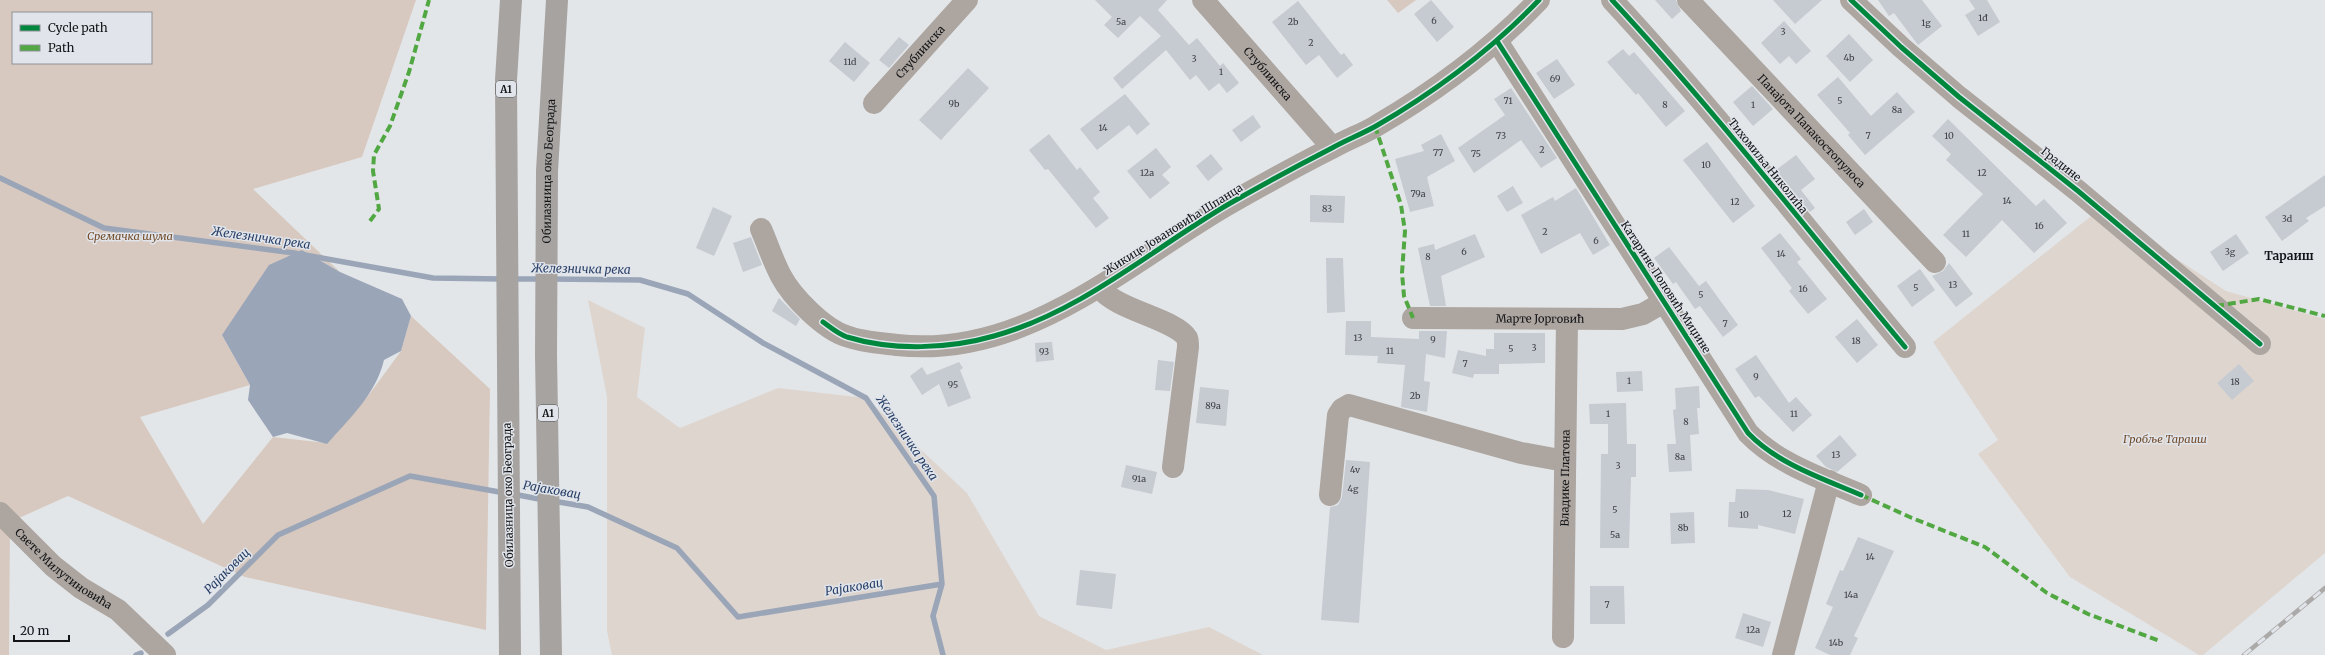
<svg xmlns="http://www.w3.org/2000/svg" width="2325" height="655" font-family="Merriweather,serif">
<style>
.green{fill:#ded5cf}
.forest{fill:#d7c9bf;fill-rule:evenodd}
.water{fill:#9aa5b8}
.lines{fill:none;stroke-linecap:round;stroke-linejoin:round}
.stream{stroke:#9aa5b8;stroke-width:5.5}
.building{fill:#c6cad1}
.minor{stroke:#aca5a0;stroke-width:22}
.highway{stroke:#a7a3a1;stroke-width:22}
.rail-casing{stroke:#acaaa9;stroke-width:4.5}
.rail{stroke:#e1e5eb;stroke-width:3;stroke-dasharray:9;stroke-linecap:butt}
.quiet{stroke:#51a842;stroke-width:4;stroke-dasharray:8 4;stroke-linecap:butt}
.cycleway-casing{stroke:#e1e5eb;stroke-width:8}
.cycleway{stroke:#00873e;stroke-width:5}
.labels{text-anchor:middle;stroke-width:3;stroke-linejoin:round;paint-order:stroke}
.number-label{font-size:9px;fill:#3f4145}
.shield{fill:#e1e5eb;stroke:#505256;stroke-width:1}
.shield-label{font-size:10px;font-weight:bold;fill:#121316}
.street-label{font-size:11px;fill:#121316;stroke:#e1e5eb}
.park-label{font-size:11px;font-style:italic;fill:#724a27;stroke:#e1e5eb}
.water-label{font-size:12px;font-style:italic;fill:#283f66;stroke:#e1e5eb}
.neighbourhood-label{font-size:12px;font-weight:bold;fill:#121316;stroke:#e1e5eb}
</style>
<rect width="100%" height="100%" fill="#e3e6e9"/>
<path class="green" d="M2100,209l126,82 99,28v234l-122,102h-4l-129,-78 -92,-123 20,-14 -65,-98z
M588,300l57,28 -8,69 43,31 98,-40 88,10 101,95 72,123 67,34 103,-23 54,28h-651l-5,-24v-234z"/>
<path class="forest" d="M0,0h416l-54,157 -109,32 87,83 -38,-22 -80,85 28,50 -110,32 63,107 70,-87 54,6 41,-47 33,-45 10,-35 79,73 -4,241 -241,-53 -177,-81 -58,26 -1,133h-9zM13,13h138v50h-138z
M1387,0h29l-18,13z"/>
<path class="water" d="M302,250l38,22 62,27 9,17 -10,35 -17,9c-8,34 -34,58 -57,84l-40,-11 -14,4 -25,-37 2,-15 -28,-50 47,-70z"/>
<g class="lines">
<path class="stream" d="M0,178l104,50 190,25 139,25 69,1
M511,279h31
M551,279l89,1 48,14 75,49 103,55 68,98 8,88 -9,32 10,39
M513,494l31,6
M553,501l35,6 89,41 61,69 204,-33
M168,634l40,-29 70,-70 132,-59 95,17
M136,655l5,-2"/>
</g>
<path class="building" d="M1095,0h72l-9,10 31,35 8,-7 23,28 3,-3 16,20 -12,10 -8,-10 -10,8 -13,-16 -6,5 -24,-30 -44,39 -9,-11 48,-42 -21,-20 -22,22 -14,-13 8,-8z
M1431,0l23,27 -17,15 -23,-28z
M1655,0h21l5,11 -9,8z
M1773,0h49l-27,24z
M1878,0h44l20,26 -24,19 -24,-32 -5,3z
M1969,0h18l13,22 -22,14 -13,-21 10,-6z
M1298,1l43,54 3,-2 9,12 -16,13 -18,-23 -13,10 -34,-43z
M1784,21l27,30 -15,13 -7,-8 -9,8 -19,-21z
M1849,34l24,26 -23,22 -24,-26z
M899,37l10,8 -20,23 -10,-8z
M845,42l25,21 -16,19 -25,-21z
M1623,49l6,7 5,-4 51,59 -19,16 -28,-34 -2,2 -29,-33z
M1557,59l18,26 -21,14 -18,-26z
M968,68l21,20 -48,52 -22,-20z
M1838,77l33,39 26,-24 18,20 -50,43 -17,-20 2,-2 -33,-38z
M1752,86l21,23 -20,17 -20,-24z
M1511,88l46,70 -16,10 -20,-28 -47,33 -16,-25 47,-33 -11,-16z
M1125,94l25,30 -13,11 -8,-10 -32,25 -17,-21z
M1253,115l8,12 -20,15 -9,-12z
M1948,119l88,87 8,-7 23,24 -33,30 -32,-33 -36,37 -23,-22 40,-41 -37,-34 5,-6 -19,-18z
M1049,134l28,36 3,-3 20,25 -7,6 16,20 -13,10 -48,-59 -3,1 -16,-20z
M1441,134l14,27 -28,16 7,29 -24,6 -15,-53 29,-8 -3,-6z
M1707,142l48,64 -22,17 -50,-63z
M1156,148l15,19 -9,8 8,8 -20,16 -23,-28z
M1211,154l12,15 -15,12 -12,-15z
M1796,155l19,24 -14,11 14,18 -5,4 -34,-42z
M2325,175v31l-19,12 3,3 -27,20 -17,-24z
M1513,186l10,17 -16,9 -10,-16z
M1576,188l34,57 -17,10 -13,-22 -39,21 -20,-39 32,-18 2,4z
M1310,195l35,1 -1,27 -34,-1z
M713,207l19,9 -18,40 -18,-8z
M1864,209l9,13 -18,13 -9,-13z
M1780,233l21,26 -4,3 30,37 -19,15 -19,-23 3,-3 -31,-40z
M1475,234l10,23 -44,19 5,30h-16l-12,-58 16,-4 1,6z
M2236,234l13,19 -26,18 -13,-19z
M751,237l11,28 -19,7 -10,-29z
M1669,247l30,39 7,-5 32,44 -15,12 -23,-31 -5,3 -19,-27 -3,2 -19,-26z
M1326,258h17l2,54 -18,1z
M1949,263l24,31 -17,13 -24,-31 11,-5z
M1920,269l15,21 -23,17 -15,-21z
M779,298l21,21 -4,7 -24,-15z
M1857,319l21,26 -21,18 -22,-26z
M1346,321h25v16l48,2v-8h28l-2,27 -19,-4 -2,27 6,1 -3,30 -26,-5 4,-42 -28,-2 1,-7 -33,-1z
M1494,333h51v30l-46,1v10h-25l-1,4 -21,-5 6,-23 28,6v-7h8z
M1052,342l2,18 -18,2 -1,-19z
M1756,355l33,48 7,-6 16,18 -19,17 -34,-36 -4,2 -20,-29z
M1158,360l16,2 -4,29 -15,-1z
M959,362l4,6 -3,2 11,28 -23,9 -9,-23 -17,11 -12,-19 12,-9 5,8z
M2239,364l15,17 -22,19 -15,-17z
M1642,371l1,20 -26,1 -1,-20z
M1699,386l1,22h-3l2,26 -9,1 2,36 -23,1 -2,-28h9l-3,-34 3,-1 -1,-21z
M1200,387l29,3 -3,36 -30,-3z
M1626,403l1,41h9v33h-5l-2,71h-29l1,-94h7v-30h-18l-1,-20z
M1840,435l17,20 -20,17 -11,-5 -10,-11z
M1346,460l24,2 -11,161 -38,-3 9,-113 8,-2 4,-8z
M1126,465l31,7 -5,22 -31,-7z
M1736,489l32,1 36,9 -9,35 -37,-9v4l-30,-2 1,-25h6z
M1694,512l1,31 -24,1 -1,-31z
M1858,537l36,14 -40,85 4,2 -8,17h-20l-15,-7 18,-41 -7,-3 14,-34 3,1z
M1080,570l36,4 -4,35 -36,-4z
M1590,586h34l1,38h-35z
M1743,613l28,9 -8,25 -28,-9z"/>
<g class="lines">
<g class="minor">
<path id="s1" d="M1203,0l129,147"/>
<path d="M1612,0c103,111 196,231 293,347"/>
<path id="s2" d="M1688,0l247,262"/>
<path d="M1851,0l50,47 58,50 119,94 182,153"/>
<path d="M1497,41l251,392c30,31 73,45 113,62"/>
<path id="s3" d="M874,103l93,-103"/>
<path d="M761,229c7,16 12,32 20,47 11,21 43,53 65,60 16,6 34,7 51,9 128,14 227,-80 330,-140 35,-20 71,-40 107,-58 14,-8 29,-13 42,-21 60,-35 115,-76 163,-126"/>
<path d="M1099,287c16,23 77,32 88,51 1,2 1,7 1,9l-15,120"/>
<path id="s4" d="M1413,318l209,1 21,-5 21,-12"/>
<path d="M1330,495l8,-80 4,-6 7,-4 172,48 44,8"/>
<path id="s5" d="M0,513l53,53 28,22 37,22 47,45"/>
<path id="s6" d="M1563,637l4,-317"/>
<path d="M1783,655l46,-174"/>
</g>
<g class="highway">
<path d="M510,655l-4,-575 5,-80"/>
<path id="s7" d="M551,655l-5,-300 1,-184 10,-171"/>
</g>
<g class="rail-casing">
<path id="rail" d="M2244,655l81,-67"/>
</g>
<use href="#rail" class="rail"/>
<path class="quiet" d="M1375,126l26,79 4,26 -3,42 2,23 9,22
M370,221l9,-12 -6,-38 1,-16 16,-29 19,-54 20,-72
M2216,306l43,-7 66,17
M1861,495l51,23 73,29 62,46 41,21 72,27"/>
<g class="cycleway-casing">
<path id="cycleway" d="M1612,0c103,111 196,231 293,347
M1851,0l50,47 58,50 119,94 182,153
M1497,41l251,392c30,31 73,45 113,62
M823,322c7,5 15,12 24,15 46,14 102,12 147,-1 87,-24 157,-86 233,-131 35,-20 70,-39 105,-57 14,-8 30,-14 44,-22 60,-35 115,-76 163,-126"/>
</g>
<use href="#cycleway" class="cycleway"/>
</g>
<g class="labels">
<g class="number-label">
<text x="1983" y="21">1đ</text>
<text x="1434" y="24">6</text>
<text x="1121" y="25">5a</text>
<text x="1293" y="25">2b</text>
<text x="1926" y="26">1g</text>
<text x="1783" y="35">3</text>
<text x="1311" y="46">2</text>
<text x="1849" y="61">4b</text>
<text x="1194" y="62">3</text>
<text x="850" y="65">11d</text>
<text x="1221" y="75">1</text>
<text x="1555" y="82">69</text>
<text x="1508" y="104">71</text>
<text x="1840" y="104">5</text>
<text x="954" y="107">9b</text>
<text x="1665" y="108">8</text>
<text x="1753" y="108">1</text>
<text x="1897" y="113">8a</text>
<text x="1103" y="131">14</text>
<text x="1501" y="139">73</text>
<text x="1868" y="139">7</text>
<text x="1949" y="139">10</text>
<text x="1542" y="153">2</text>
<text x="1438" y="156">77</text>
<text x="1476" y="157">75</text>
<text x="1706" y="168">10</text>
<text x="1147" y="176">12a</text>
<text x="1982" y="176">12</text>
<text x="1418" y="197">79a</text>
<text x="2007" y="204">14</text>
<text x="1735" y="205">12</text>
<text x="1327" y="212">83</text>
<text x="2287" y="222">3d</text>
<text x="2039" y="229">16</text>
<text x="1545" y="235">2</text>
<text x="1966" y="237">11</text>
<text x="1596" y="244">6</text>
<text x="1464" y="255">6</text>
<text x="2230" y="255">3g</text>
<text x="1781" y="257">14</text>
<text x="1428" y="260">8</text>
<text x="1953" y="288">13</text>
<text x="1916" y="291">5</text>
<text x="1803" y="292">16</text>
<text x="1701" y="298">5</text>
<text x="1725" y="327">7</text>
<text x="1358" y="341">13</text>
<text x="1433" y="343">9</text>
<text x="1856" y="344">18</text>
<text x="1534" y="351">3</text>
<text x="1511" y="352">5</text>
<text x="1390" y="354">11</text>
<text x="1044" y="355">93</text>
<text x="1465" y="367">7</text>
<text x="1756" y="380">9</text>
<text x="1629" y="384">1</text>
<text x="2235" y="385">18</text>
<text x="953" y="388">95</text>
<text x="1415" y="399">2b</text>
<text x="1213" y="409">89a</text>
<text x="1608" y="417">1</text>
<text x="1794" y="417">11</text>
<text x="1686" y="425">8</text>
<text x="1836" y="458">13</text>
<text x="1680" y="460">8a</text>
<text x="1618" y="469">3</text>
<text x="1355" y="473">4v</text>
<text x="1139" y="482">91a</text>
<text x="1353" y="492">4g</text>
<text x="1615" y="513">5</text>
<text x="1787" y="517">12</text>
<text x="1744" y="518">10</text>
<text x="1683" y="531">8b</text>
<text x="1615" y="538">5a</text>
<text x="1870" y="560">14</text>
<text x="1851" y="598">14a</text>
<text x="1607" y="608">7</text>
<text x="1753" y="633">12a</text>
<text x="1836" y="646">14b</text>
</g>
<g class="shield">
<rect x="496" y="81" width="20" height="16" rx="3"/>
<rect x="538" y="405" width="20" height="16" rx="3"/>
</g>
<g class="shield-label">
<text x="506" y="93">A1</text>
<text x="548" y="417">A1</text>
</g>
<g class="street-label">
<text dy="4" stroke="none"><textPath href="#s3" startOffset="69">Стублинска</textPath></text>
<text dy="4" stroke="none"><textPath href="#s1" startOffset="98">Стублинска</textPath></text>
<text dy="4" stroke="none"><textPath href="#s2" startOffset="180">Панајота Папакостопулоса</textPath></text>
<text transform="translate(2061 164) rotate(38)" y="4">Градине</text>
<text transform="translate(1768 166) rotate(51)" y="4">Тихомиља Николића</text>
<text dy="4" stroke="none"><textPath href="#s7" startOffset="484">Обилазница око Београда</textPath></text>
<text transform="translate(1173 229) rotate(-32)" y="4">Жикице Јовановића Шпанца</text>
<text transform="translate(1666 287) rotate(57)" y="4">Катарине Поповић Миџине</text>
<text dy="4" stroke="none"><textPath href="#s4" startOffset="127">Марте Јорговић</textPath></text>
<text dy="4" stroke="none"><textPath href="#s6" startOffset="159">Владике Платона</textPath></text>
<text transform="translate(508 495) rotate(-91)" y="4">Обилазница око Београда</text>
<text dy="4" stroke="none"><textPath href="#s5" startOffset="85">Свете Милутиновића</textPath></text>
</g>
<g class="park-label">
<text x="130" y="240">Сремачка шума</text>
<text x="2165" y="443">Гробље Тараиш</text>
</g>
<g class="water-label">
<text transform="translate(261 238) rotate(8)" y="4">Железничка река</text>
<text transform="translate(581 269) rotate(1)" y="4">Железничка река</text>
<text transform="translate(907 438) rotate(56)" y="4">Железничка река</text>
<text transform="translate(552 490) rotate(10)" y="4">Рајаковац</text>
<text transform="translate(227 571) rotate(-45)" y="4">Рајаковац</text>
<text transform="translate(854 587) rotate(-9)" y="4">Рајаковац</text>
</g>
<g class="neighbourhood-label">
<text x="2289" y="260">Тараиш</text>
</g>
</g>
<rect x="12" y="12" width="140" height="52" fill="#e1e5eb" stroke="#8e9196"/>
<rect x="20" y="25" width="20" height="6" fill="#00873e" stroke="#8e9196"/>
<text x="48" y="32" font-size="12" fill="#121316">Cycle path</text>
<rect x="20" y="45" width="20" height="6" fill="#51a842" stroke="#8e9196"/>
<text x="48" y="52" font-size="12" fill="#121316">Path</text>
<path d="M14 635v6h55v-6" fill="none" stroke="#121316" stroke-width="2"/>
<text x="20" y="635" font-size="12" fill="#121316" stroke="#e1e5eb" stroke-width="3" paint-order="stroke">20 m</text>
</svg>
